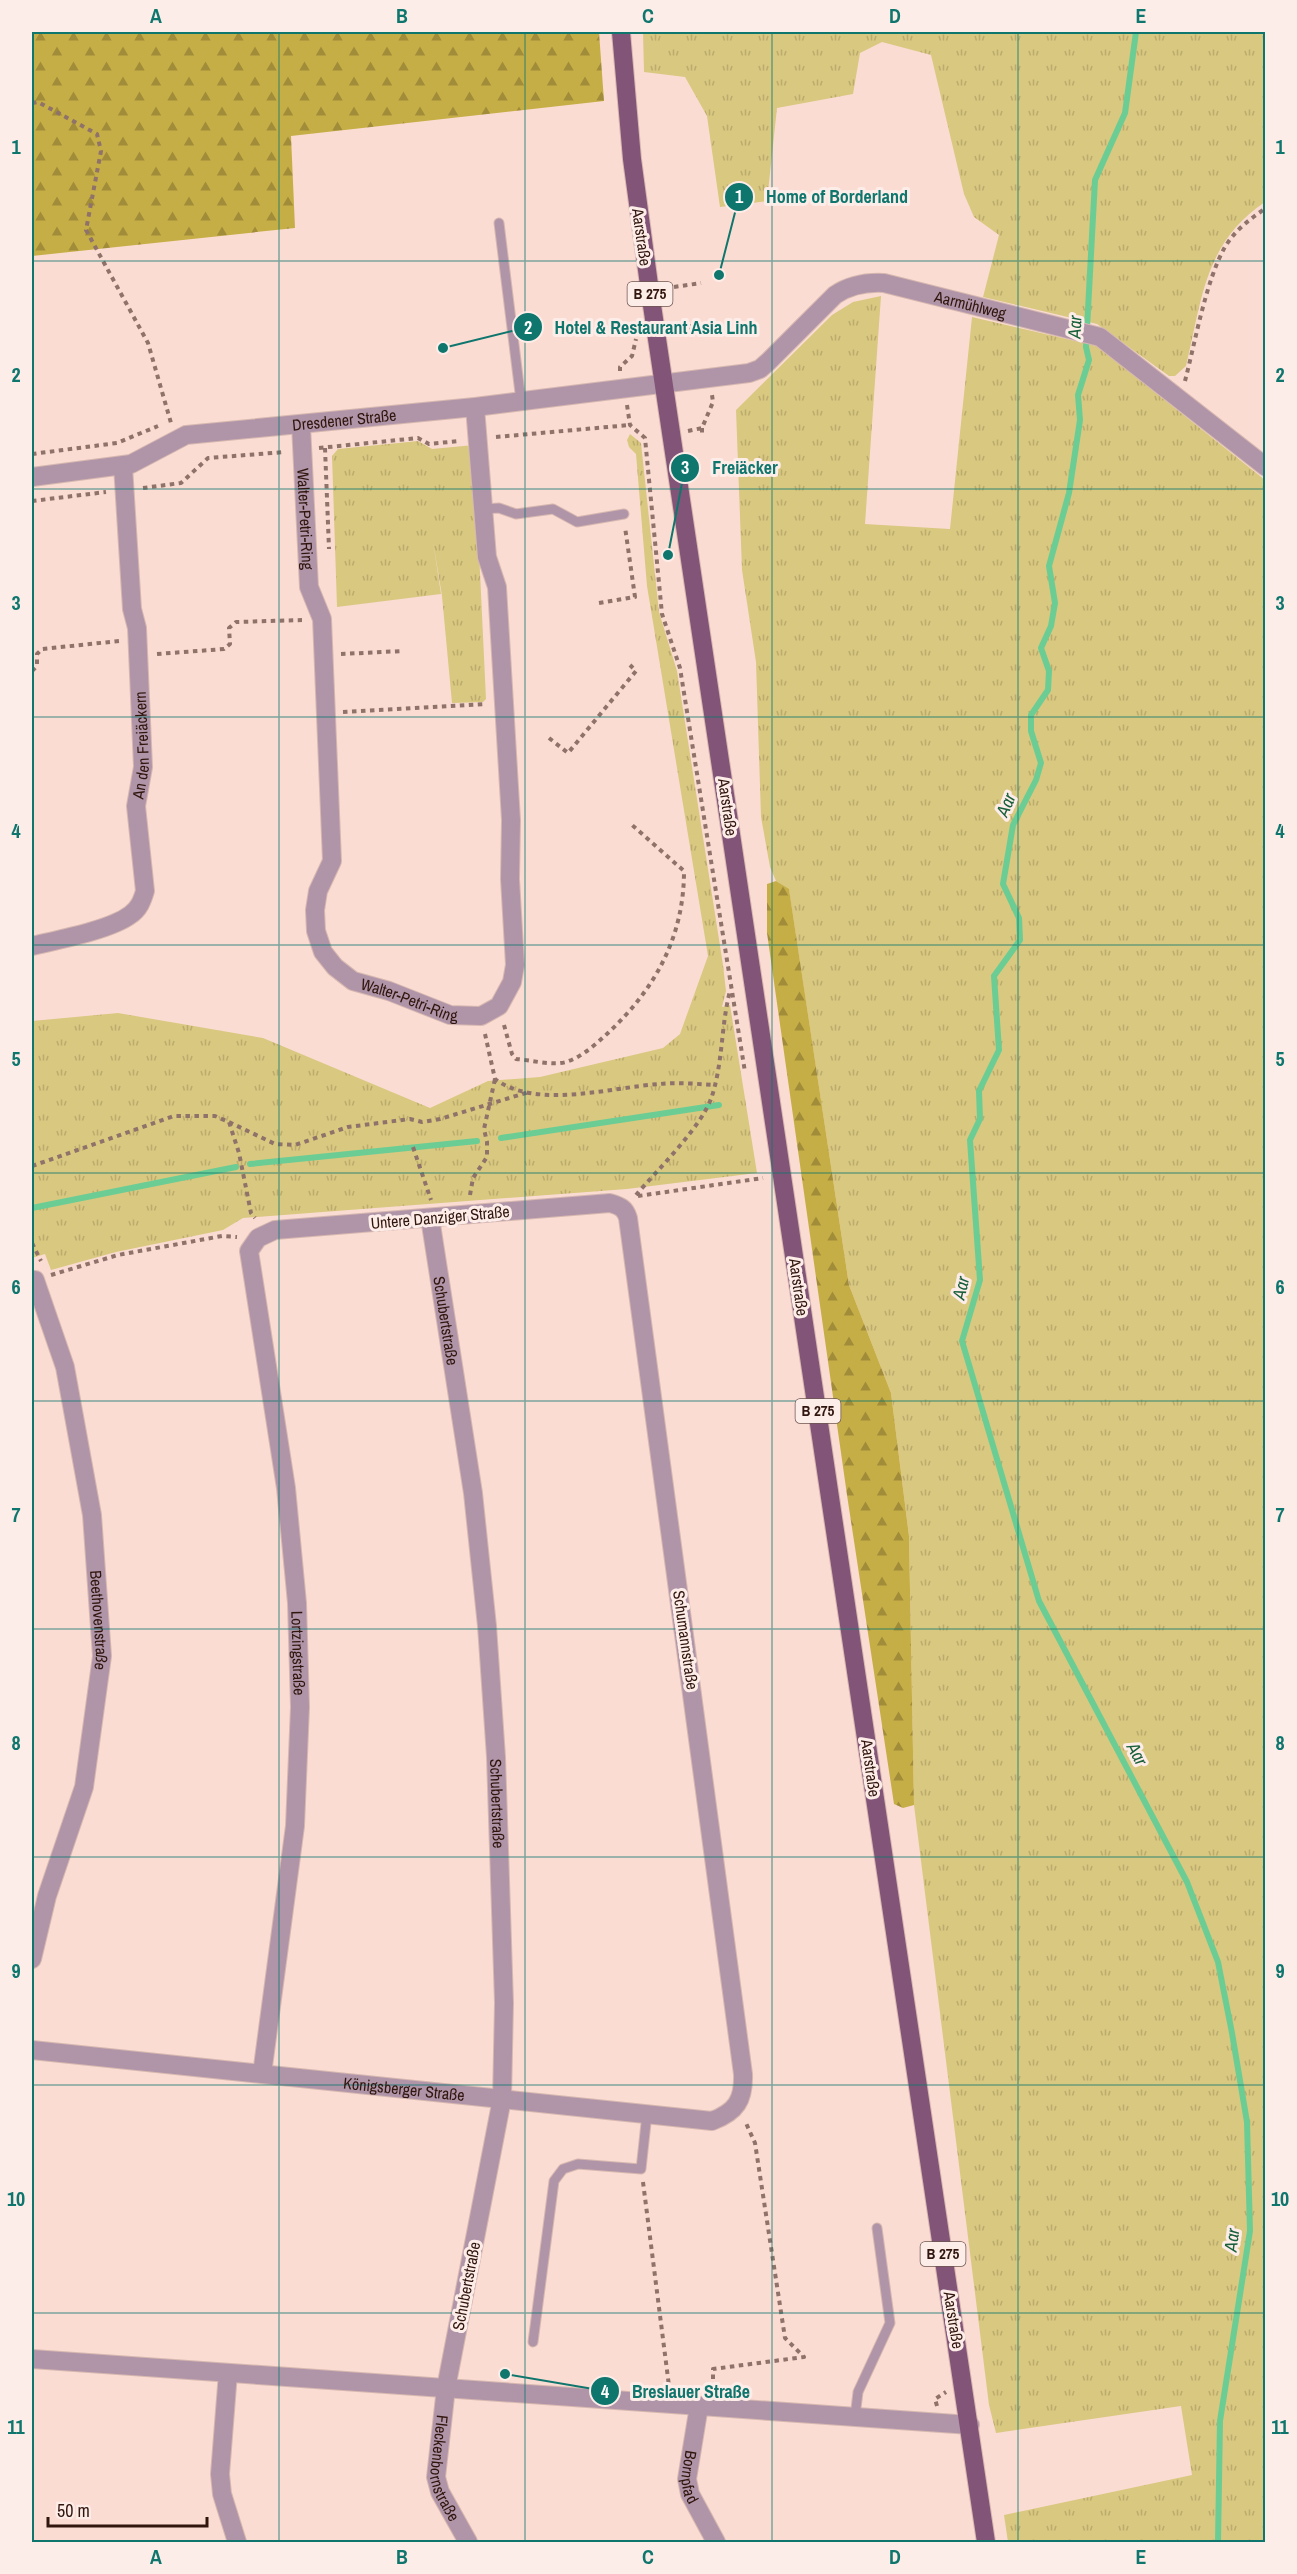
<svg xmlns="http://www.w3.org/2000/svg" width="1297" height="2574" font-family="'Archivo Narrow',sans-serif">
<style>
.grass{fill:url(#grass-tufts)}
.forest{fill:url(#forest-firs)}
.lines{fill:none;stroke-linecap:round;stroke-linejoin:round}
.stream{stroke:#6bcd94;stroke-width:6}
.lane-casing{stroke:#d7b8b0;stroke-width:11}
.street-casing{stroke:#d7b8b0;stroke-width:20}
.primary-casing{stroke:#d7b8b0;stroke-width:20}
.path{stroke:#8f726a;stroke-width:4;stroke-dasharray:4.5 4.5;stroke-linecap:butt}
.lane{stroke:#b095a9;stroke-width:9}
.street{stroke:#b095a9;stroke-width:18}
.primary{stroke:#825477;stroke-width:18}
.grid{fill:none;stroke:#0f766e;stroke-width:1.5;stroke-opacity:0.55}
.labels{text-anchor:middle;stroke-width:6;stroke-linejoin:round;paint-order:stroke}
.shield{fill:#fdede9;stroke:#6e5650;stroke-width:1.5}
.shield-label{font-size:15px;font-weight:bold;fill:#31160e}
.street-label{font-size:16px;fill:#31160e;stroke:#fdede9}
.water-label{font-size:18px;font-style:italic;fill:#18603b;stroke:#fdede9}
.leader{fill:none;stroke:#0f766e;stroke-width:2}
.callout-dot{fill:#0f766e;stroke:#fdede9;stroke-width:2}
.mark-label{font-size:18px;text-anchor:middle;font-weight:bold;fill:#fff}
.callout-label{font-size:18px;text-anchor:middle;font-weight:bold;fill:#0f766e;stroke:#fdede9;stroke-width:6;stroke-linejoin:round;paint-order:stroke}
.neatline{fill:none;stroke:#0f766e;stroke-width:2}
.grid-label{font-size:20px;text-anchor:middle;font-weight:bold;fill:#0f766e}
</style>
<defs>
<pattern id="grass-tufts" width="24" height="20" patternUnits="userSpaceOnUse" patternTransform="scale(1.5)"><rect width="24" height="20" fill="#d9c880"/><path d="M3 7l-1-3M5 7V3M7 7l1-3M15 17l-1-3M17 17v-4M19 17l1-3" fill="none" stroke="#bbab6d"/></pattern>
<pattern id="forest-firs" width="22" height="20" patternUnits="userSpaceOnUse" patternTransform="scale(1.5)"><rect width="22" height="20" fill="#c6ae46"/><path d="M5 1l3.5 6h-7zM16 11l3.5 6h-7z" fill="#a18d39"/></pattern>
</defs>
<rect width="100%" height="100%" fill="#fbdcd3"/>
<path class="grass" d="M643,32h622v170c-61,41 -63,98 -79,164l-11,10h-6l-72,-52 -114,-27 16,-62 -25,-18 -10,-23 -33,-139 -49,-13 -22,11 -7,41 -76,14 -10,93 -47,6 -13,-91 -22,-39 -41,-5z
M881,296l-16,228 85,5 22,-212 125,29 168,134v2062h-257l-4,-27 188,-40 -11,-69 -185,27 -7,-28 -75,-600 -5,-269 -18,-143 -42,-108 -60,-395 -13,-9 -6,-14 -9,-50 -5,-155 -14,-92 -6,-160 96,-95 21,-13z
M630,434l11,9 18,169 18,59 46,294 3,26 -4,16 8,-2 27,168 -130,16 -384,29 -20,12 -107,22 -65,18 -6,-16 -13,4v-237l86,-8 145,25 167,70 58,-27 52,-4 123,-29 17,-14 28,-78 -61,-370 -11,-132 -7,-7 -2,-7z
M418,441l14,8 42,-4 12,254 -3,3 -31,1 -10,-107 -9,-55 8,53 -104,13 -5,-151 6,-7z"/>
<path class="forest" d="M32,32h567l5,69 -313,35 4,92 -263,28z
M776,881l13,8 60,396 42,108 18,143 5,269 -11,3 -9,-4 -47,-309 -80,-562v-49z"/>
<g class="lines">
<path class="stream" d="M1136,32l-11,81 -30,67 -9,167 3,13 -11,35 2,25 -11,73 -20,73 6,37 -4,23 -10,22 8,23 -1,19 -17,25v16l10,32 -5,17 -23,45 -10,59 16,34 1,22 -26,36 5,74 -20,41 1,28 -10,21 10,140 -18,61 77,260 148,281 31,80 14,71 15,89 3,109 -30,190 -2,121
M501,1138l218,-33
M250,1164l227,-23
M32,1208l204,-41"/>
<g class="lane-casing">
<path id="lane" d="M499,223l22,178
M484,509l15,-1 17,6 37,-5 24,13 47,-8
M533,2342l21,-161 9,-12 15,-5 63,5 6,-55
M855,2417l3,-25 32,-69 -13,-95"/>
</g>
<g class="street-casing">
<g id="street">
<path id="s1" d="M301,425l8,162 13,32 10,242 -14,30 -3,19 1,21 7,21 12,15 18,14 36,10 61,24 31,1 18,-10 13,-24 3,-17 -5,-86 1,-59 -14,-233 -10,-30 -12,-150"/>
<path id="s2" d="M32,477l99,-13 55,-29 289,-28 274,-34 11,-4 9,-8 66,-66c15,-10 31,-13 49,-12l216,54 166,130"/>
<path id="s3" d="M32,946c25,-6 78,-16 98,-31 9,-6 12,-14 15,-24l-9,-85 7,-39 -6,-139 -5,-19 -9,-143"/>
<path id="s4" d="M430,1218l43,275 14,133 9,131 8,246 -2,96 -56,289 -10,89 4,15 28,50"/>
<path id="s5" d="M32,1280h3l30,87 27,148 10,141 -18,131 -37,109 -15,63"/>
<path id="s6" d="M32,2050l680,71c24,-9 32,-21 31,-47l-115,-856c-3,-10 -8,-12 -18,-15l-335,27 -17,8 -9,13 37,237 11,115 3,104 -5,119 -33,248"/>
<path d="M32,2359l938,66"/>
<path d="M228,2373l-8,101 2,20 15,48"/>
<path id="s7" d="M699,2406l-12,73 3,15 26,48"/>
</g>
</g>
<g class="primary-casing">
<path id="primary" d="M621,32l11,127 18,133 336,2250"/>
</g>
<path class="path" d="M32,103l6,-1 59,32 4,17 -15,79 62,113 23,80
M674,287l27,-4
M681,329l9,-3 4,10
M620,371v-4l12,-11 4,-17
M1185,381c10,-38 21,-101 40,-134 10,-17 25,-28 41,-39
M627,405l3,20 15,13 17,176 18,54 65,404
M702,428v7
M688,431l14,-3 11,-26 -1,-7
M496,437l134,-12
M319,448l99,-10 11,6 30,-3
M325,448l4,101
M32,454l85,-11 41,-17
M143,488l38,-5 27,-25 77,-6
M32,501l74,-9
M599,603l36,-6 -10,-70
M157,654l67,-5 6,-5 -1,-16 7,-6 66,-2
M341,654l62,-3
M32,671l5,-5v-12l5,-5 77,-8
M343,712l143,-8
M549,738l19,15 68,-82 -6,-6
M504,1025l8,29 4,5c15,1 36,7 50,3 16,-5 30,-18 42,-29 47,-44 76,-96 76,-162l-52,-46
M485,1034l10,45c41,31 117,8 165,5 18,-2 37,0 55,1
M229,1122l46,22 20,1 53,-18 62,-8 12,3 18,-3 89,-27
M413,1147l18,53
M32,1166l142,-50h41l14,6 10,31 12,60 4,5
M470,1195l3,-17 14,-21v-15l-3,-13 11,-50
M636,1195c22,-26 66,-68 76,-99 11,-34 9,-71 18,-105
M638,1196l125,-18
M32,1243l9,18
M51,1275l67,-20 104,-19 15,1
M643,2182l26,204
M713,2388v-19l91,-12 -19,-19 -30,-195 -10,-22
M937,2406l-2,-7 11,-7"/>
<use href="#lane" class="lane"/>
<use href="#street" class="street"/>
<use href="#primary" class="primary"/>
</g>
<path class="grid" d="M279,32v2510M525,32v2510M772,32v2510M1018,32v2510M32,261h1234M32,489h1234M32,717h1234M32,945h1234M32,1173h1234M32,1401h1234M32,1629h1234M32,1857h1234M32,2085h1234M32,2313h1234"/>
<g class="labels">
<g class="shield">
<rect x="627.5" y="282" width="45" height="24" rx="4.5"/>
<rect x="795.5" y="1399" width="45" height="24" rx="4.5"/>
<rect x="920.5" y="2242" width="45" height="24" rx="4.5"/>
</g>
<g class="shield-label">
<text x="650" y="299">B 275</text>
<text x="818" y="1416">B 275</text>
<text x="943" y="2259">B 275</text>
</g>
<g class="street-label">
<text transform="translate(642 237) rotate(82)" y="6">Aarstraße</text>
<text dy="6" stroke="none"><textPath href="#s2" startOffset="986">Aarmühlweg</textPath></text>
<text dy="6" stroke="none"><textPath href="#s2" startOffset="321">Dresdener Straße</textPath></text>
<text dy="6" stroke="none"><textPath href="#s1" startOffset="94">Walter-Petri-Ring</textPath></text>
<text dy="6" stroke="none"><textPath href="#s3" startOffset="279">An den Freiäckern</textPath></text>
<text transform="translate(728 807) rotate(82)" y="6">Aarstraße</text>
<text dy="6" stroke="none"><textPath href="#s1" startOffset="636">Walter-Petri-Ring</textPath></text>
<text transform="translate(440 1217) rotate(-5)" y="6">Untere Danziger Straße</text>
<text transform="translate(799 1287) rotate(82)" y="6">Aarstraße</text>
<text dy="6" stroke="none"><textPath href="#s4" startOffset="104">Schubertstraße</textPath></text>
<text dy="6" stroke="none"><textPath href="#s5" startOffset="351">Beethovenstraße</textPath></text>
<text transform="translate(686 1640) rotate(82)" y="6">Schumannstraße</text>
<text dy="6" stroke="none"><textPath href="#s6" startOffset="2410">Lortzingstraße</textPath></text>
<text transform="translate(871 1768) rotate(82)" y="6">Aarstraße</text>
<text dy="6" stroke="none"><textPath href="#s4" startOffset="590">Schubertstraße</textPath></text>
<text dy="6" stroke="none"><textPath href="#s6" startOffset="374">Königsberger Straße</textPath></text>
<text transform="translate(466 2286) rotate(-79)" y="6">Schubertstraße</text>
<text transform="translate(954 2320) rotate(81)" y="6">Aarstraße</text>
<text dy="6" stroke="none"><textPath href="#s4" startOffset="1262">Fleckenbornstraße</textPath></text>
<text dy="6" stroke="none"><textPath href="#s7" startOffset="72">Bornpfad</textPath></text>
</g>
<g class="water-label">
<text transform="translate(1075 327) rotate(-88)" y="6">Aar</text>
<text transform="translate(1006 805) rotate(-67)" y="6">Aar</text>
<text transform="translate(961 1288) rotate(-77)" y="6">Aar</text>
<text transform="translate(1137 1754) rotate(62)" y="6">Aar</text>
<text transform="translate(1232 2240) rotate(-83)" y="6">Aar</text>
</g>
</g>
<path class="leader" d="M719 275L739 197M443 348L528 327M668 555L685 468M505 2374L605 2391"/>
<g class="callout-dot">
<circle cx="719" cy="275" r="6"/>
<circle cx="443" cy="348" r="6"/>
<circle cx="668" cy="555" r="6"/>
<circle cx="505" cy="2374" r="6"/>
<circle cx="739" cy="197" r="15"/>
<circle cx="528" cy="327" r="15"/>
<circle cx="685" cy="468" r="15"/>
<circle cx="605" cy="2391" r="15"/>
</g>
<g class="mark-label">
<text x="739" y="203">1</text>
<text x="528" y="334">2</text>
<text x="685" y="474">3</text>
<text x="605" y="2398">4</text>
</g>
<g class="callout-label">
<text x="837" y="203">Home of Borderland</text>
<text x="656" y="334">Hotel &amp; Restaurant Asia Linh</text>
<text x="745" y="474">Freiäcker</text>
<text x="691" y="2398">Breslauer Straße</text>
</g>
<rect width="1297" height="2574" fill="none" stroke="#fdede9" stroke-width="66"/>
<path d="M48 2517v9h159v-9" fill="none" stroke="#31160e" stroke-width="3"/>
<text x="57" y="2517" font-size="18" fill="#31160e" stroke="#fdede9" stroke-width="4.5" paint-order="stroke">50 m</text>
<rect x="33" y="33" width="1231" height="2508" class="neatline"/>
<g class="grid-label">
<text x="156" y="23">A</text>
<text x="402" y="23">B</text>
<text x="648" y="23">C</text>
<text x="895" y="23">D</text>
<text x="1141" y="23">E</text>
<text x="16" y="154">1</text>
<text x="1280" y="154">1</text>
<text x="16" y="382">2</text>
<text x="1280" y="382">2</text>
<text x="16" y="610">3</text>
<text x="1280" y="610">3</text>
<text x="16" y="838">4</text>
<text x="1280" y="838">4</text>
<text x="16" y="1066">5</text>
<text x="1280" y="1066">5</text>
<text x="16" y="1294">6</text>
<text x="1280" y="1294">6</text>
<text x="16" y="1522">7</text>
<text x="1280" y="1522">7</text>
<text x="16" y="1750">8</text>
<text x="1280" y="1750">8</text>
<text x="16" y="1978">9</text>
<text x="1280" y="1978">9</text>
<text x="16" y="2206">10</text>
<text x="1280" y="2206">10</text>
<text x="16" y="2434">11</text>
<text x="1280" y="2434">11</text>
<text x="156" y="2564">A</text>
<text x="402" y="2564">B</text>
<text x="648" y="2564">C</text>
<text x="895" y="2564">D</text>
<text x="1141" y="2564">E</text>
</g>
</svg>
